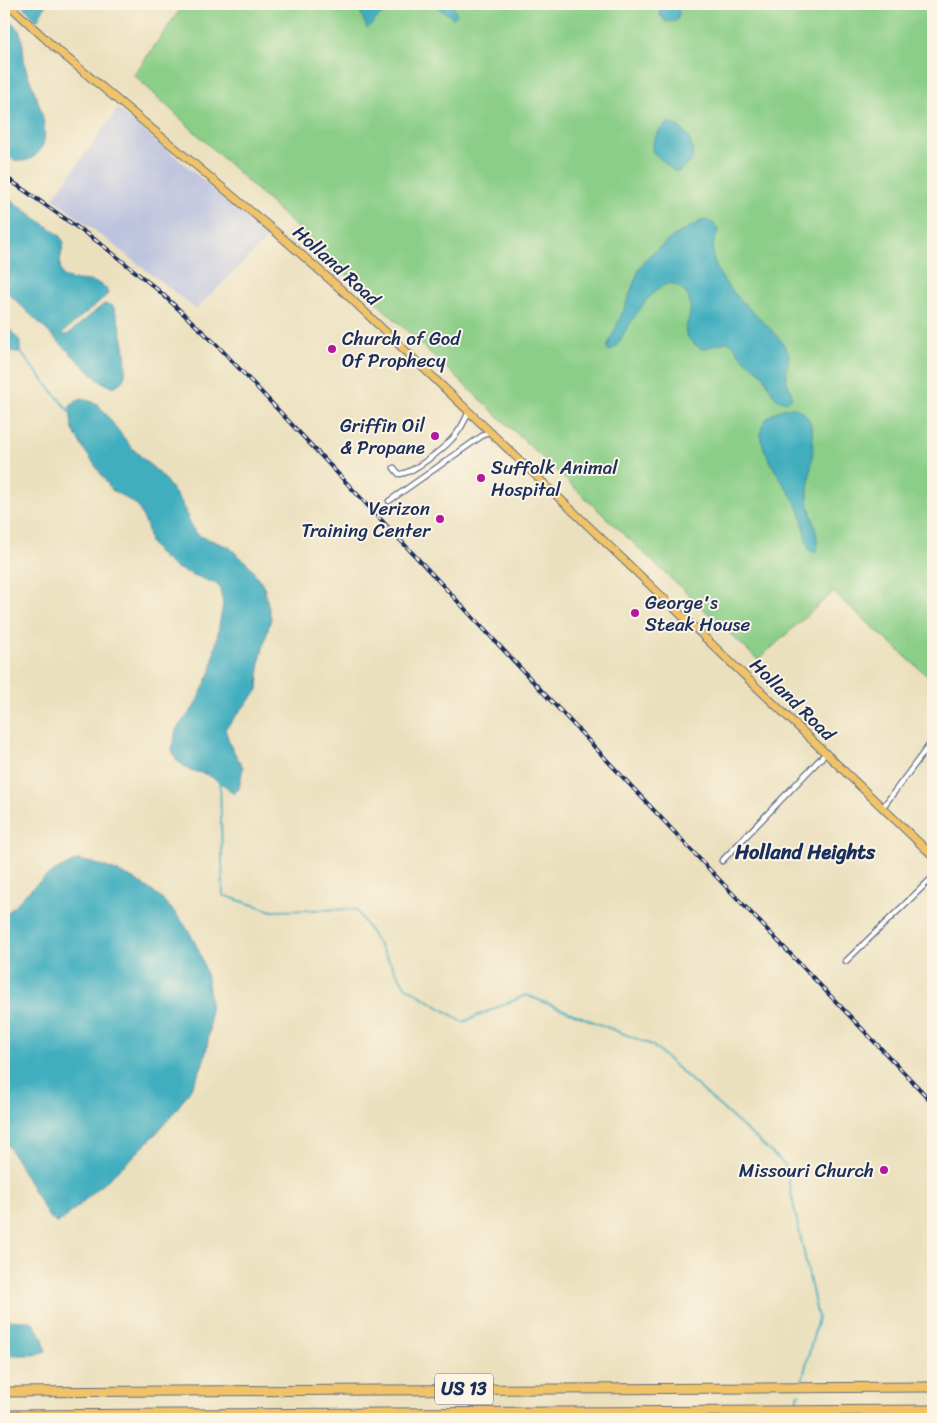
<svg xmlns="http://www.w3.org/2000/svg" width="937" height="1423" font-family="Sriracha,sans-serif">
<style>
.industrial{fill:#bdc3de}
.green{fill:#8ace87;stroke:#527e72}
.forest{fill:#6fb174;stroke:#457069}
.water{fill:#41aebf;stroke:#2e6e8e}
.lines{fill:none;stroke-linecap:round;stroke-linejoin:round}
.stream{stroke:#41aebf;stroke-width:2}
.street-casing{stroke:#646d80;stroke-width:7}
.primary-casing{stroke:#646d80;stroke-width:9}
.highway-casing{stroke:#646d80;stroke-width:11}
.street{stroke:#fff;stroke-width:4.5}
.primary{stroke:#f0c369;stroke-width:7}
.highway{stroke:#f0c369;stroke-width:9}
.rail-casing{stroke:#1b2f5e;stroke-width:4}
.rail{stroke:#fcf5e5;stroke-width:2;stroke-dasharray:5.5;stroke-linecap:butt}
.poi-dot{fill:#b5179e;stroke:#fcf5e5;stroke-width:2}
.labels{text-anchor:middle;stroke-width:4;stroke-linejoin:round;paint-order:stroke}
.shield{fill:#fcf5e5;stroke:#5e6a86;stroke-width:1}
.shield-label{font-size:18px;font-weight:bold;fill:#1b2f5e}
.street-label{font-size:19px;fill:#1b2f5e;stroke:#fcf5e5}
.poi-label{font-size:19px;fill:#1b2f5e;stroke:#fcf5e5;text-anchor:start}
.neighbourhood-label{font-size:20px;font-weight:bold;fill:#1b2f5e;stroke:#fcf5e5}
</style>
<rect width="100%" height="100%" fill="#fcf5e5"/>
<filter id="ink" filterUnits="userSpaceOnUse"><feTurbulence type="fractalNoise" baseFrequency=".02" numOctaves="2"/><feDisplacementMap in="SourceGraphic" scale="10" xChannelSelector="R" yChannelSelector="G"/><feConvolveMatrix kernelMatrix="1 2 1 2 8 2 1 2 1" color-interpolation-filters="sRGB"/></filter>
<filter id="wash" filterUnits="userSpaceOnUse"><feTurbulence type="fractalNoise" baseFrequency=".0096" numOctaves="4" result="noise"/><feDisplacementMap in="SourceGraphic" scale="20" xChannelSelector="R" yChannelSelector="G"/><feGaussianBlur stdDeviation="1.12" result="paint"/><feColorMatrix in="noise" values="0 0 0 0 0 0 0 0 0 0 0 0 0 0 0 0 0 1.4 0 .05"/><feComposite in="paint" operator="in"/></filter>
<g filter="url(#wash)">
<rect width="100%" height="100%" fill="#ebe0be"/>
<path class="industrial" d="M118,109l152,127 -74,73 -143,-111z"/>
<path class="green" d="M184,4h749v677l-100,-89 -75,68 -624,-585z"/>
<path class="forest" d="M710,1416c75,4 149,-2 223,1v2h-350l68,-2 47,2z"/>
<path class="water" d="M21,4h25l-9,17z
M357,4h28l-2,9 -16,15z
M433,4h19l5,11 -4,3z
M659,4h18l2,10 -3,7 -10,1 -6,-7z
M4,15c5,5 15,13 17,20 3,10 2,21 4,31 7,24 36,74 7,92 -10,6 -20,2 -28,-4z
M669,123c19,6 25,19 23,37l-12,11h-6l-22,-20c0,-10 8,-25 17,-28z
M4,195l54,39 6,8c-15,57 18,27 42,46l2,6 -47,40 6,1 37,-31 9,2c7,14 18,60 10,74 -2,3 -7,5 -9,8l-16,-8 -94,-91z
M703,220c8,1 13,3 15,12 -25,46 49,82 69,118 5,9 -2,16 -1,26 1,8 6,14 6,22l-6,4 -8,-3 -6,-6 -9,-19 -17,-13 -15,-18 -5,-1 -24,7c-31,-18 -8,-25 -12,-45 -1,-9 -5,-13 -12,-18 -21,-15 -53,47 -63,62l-6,3 -2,-4 16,-35 17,-45 6,-8 26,-22z
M4,323l16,18v11l-16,-1z
M81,398l17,6 33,43 32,30 19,26 10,25 8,8 29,11 20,18 15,22 7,31 -11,42 -2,30 -33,39 5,16 13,22 -4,22 -6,5 -6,-7 -19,-12 -18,-5 -13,-9 -5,-11 4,-20 18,-23 17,-36 12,-67 -4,-19 -43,-17 -14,-11 -12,-14 -3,-17 -10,-21 -25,-15 -29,-42 -11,-20 -2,-22z
M791,407c37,6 16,66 17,90 0,14 15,44 7,56l-6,-3c-4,-13 -5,-26 -9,-38 -13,-32 -75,-91 -9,-105z
M78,860c80,14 136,75 132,158 -1,24 -4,44 -16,65 -31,54 -86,95 -131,137l-6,3 -9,-7 -44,-78v-221c23,-25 40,-44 74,-57z
M4,1320l28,1 11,18 3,12 -11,4h-31z"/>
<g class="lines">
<path class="stream" d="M20,352l53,64
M220,780l3,115 49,16 84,-2 49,77 58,36 63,-27 126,50 133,120 33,153 -16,63
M796,1404l3,-11
M793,1419v-3"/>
</g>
</g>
<g filter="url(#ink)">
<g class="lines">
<g class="street-casing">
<path id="street" d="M394,468l5,6c13,0 44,-25 53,-35 8,-8 13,-18 17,-28
M389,501l100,-70
M883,807l50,-67
M722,861l104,-108
M846,961l87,-84"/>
</g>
<g class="primary-casing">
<path id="primary" d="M8,4l46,43 223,186 67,59 589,564"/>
</g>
<g class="highway-casing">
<path id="highway" d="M4,1392l929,-5
M4,1415l929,-5"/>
</g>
<use href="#street" class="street"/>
<use href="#primary" class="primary"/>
<use href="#highway" class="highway"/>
<g class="rail-casing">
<path id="rail" d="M4,176l97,68 57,46 60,56 492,524 223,233"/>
</g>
<use href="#rail" class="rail"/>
</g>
</g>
<g class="poi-dot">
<circle cx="332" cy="349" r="5"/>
<circle cx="435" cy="436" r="5"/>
<circle cx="481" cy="478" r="5"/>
<circle cx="440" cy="519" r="5"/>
<circle cx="635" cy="613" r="5"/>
<circle cx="884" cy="1170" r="5"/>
</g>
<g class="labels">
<rect class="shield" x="435" y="1373.5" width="58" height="31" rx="4"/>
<g class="shield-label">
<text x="464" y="1395">US 13</text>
</g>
<g class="street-label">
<text transform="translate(337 265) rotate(42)" y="7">Holland Road</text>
<text transform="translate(793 699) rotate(44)" y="7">Holland Road</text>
</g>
<g class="poi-label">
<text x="342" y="345">Church of God<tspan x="342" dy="22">Of Prophecy</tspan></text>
<text x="425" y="432" text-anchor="end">Griffin Oil<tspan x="425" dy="22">&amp; Propane</tspan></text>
<text x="491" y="474">Suffolk Animal<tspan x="491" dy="22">Hospital</tspan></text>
<text x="430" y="515" text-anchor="end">Verizon<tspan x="430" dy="22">Training Center</tspan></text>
<text x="645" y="609">George's<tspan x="645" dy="22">Steak House</tspan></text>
<text x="874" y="1177" text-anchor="end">Missouri Church</text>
</g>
<g class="neighbourhood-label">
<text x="805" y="859">Holland Heights</text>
</g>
</g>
<rect width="937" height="1423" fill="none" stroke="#fcf5e5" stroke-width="20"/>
</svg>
